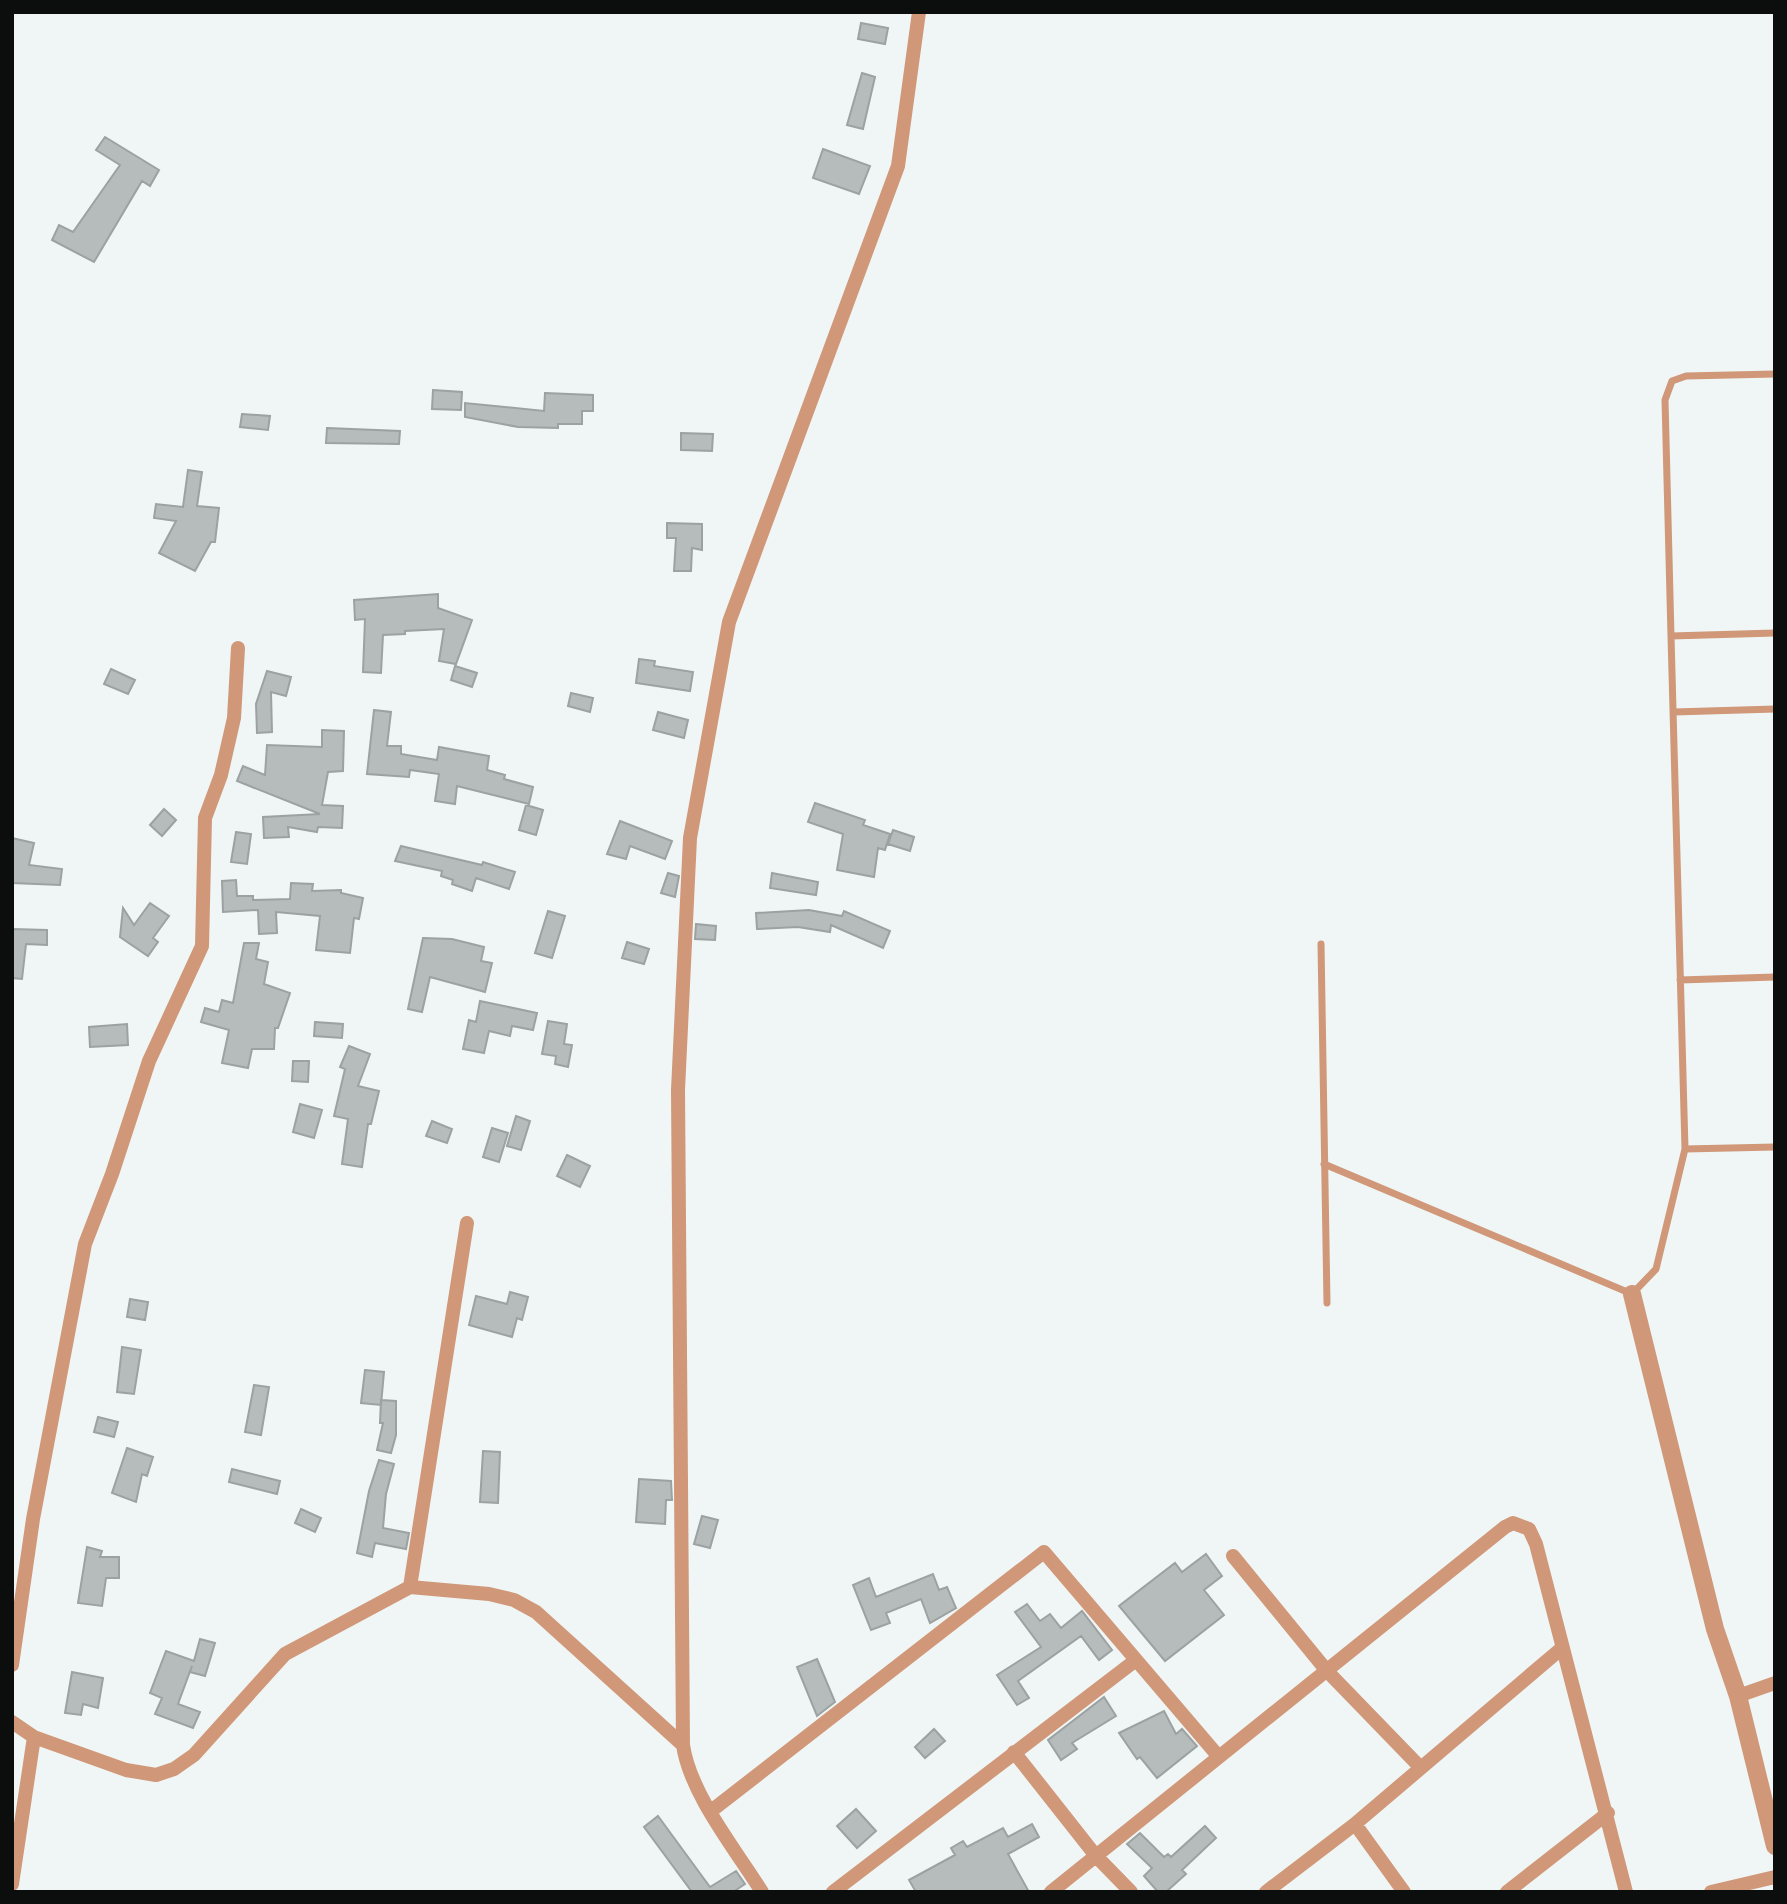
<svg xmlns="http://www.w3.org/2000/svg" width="1787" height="1904" font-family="'Exo 2',sans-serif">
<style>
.building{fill:#b5bcbb;stroke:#9ba2a1;stroke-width:2}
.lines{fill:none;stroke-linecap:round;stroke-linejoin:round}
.service{stroke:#d09778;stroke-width:7}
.minor{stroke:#d09778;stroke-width:14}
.tertiary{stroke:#d09778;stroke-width:18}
</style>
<rect width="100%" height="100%" fill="#eff6f5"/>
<path class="building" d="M861,23l27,5 -3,16 -27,-5z
M862,73l13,4 -12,52 -16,-4z
M105,137l54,33 -9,16 -8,-5 -48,81 -42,-22 7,-15 14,7 47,-67 -24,-15z
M823,149l47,17 -11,28 -46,-16z
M433,390l29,2 -1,18 -29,-1z
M545,393l48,2v16h-11v13h-24v4l-40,-1 -53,-10v-14l79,8z
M242,414l28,2 -2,14 -28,-3z
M327,428l73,3 -1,13 -73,-1z
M681,433l32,1 -1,17 -31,-1z
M188,470l14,2 -5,34 22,2 -4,34h-4l-16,29 -36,-18 17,-32 -22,-3 2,-14 27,3z
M667,523l35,1v26l-10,-2 -1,23h-17l2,-33h-9z
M438,594v14l34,12 -16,44 -17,-3 5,-32 -39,2v3l-22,1 -2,38 -18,-1 2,-53 -10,1 -1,-20z
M639,659l16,2 -1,5 39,6 -3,19 -54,-8z
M455,666l22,7 -5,14 -21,-7z
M111,669l24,11 -7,14 -24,-10z
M267,671l24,6 -5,19 -15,-4 1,40 -15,1 -1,-29z
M571,693l22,5 -3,14 -22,-6z
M374,710l17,2 -4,34h14v8l36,6 2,-13 50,9 -2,14 18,5 -1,4 29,8 -4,17 -72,-18 -2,18 -20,-3 4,-27 -29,-4 -1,7 -42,-3z
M658,712l30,8 -4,18 -31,-8z
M322,730l22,1 -1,40 -15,1 -6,33 21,1 -1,22 -24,-1 -1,5 -29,-5 1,10 -25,1 -1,-21 57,-3 -83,-33 6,-15 22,9 2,-30 55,2z
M815,803l50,17 -2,5 27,9 -5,16 -7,-2 -4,29 -37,-7 6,-36 -35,-12z
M526,805l17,5 -7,25 -17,-5z
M164,809l12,11 -14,16 -12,-11z
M620,821l52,20 -7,18 -35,-13 -4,13 -19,-5z
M893,830l21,7 -4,14 -22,-7z
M236,832l15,2 -4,30 -16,-2z
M12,838l22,5 -5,22 33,4 -2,16 -48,-2z
M401,846l81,19 1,-3 32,10 -6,17 -33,-11 -4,13 -20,-7 1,-4 -12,-4 1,-5 -47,-10z
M668,873l11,3 -4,21 -14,-4z
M772,873l46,9 -2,13 -46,-7z
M236,880l1,16h16v4l37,-1 1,-16 22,1 -1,7 29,-1v3l22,5 -4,21 -5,-1 -4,35 -34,-3 4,-34 -44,-4 1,21 -18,1 -1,-24 -35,2 -1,-31z
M150,903l19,13 -16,22 5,4 -10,14 -28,-19 3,-29 11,17z
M809,910l33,6 2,-5 46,20 -7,17 -52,-23 -1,7 -32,-5 -41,2 -1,-16z
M548,911l17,5 -13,42 -17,-5z
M696,924l20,2 -1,14 -20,-1z
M12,929l35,1v15l-21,-1 -4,35 -10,-1z
M423,938l29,1 32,8 -3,14 11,2 -7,29 -55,-15 -8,35 -14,-3z
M627,942l22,7 -5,15 -22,-6z
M244,943h15l-3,16 12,3 -4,22 26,9 -12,35h-3l-1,21h-22l-4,19 -26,-5 7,-33 -28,-8 4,-14 14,4 3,-12 11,3z
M480,1001l57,12 -4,17 -21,-4 -2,10 -21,-5 -5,22 -21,-4 6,-29 7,2z
M548,1021l19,3 -3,20 8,1 -4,22 -13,-3 1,-8 -14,-2z
M315,1022l28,2 -1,14 -28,-2z
M127,1024l1,21 -38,2 -1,-20z
M349,1046l21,8 -12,32 21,5 -8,33h-3l-6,43 -20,-3 6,-45 -14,-3 11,-47 -5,-2z
M293,1061h16l-1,21 -16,-1z
M300,1104l22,6 -8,28 -21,-6z
M516,1116l14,5 -9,29 -14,-4z
M432,1121l20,8 -5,14 -21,-7z
M492,1128l16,5 -9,29 -16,-5z
M567,1155l23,11 -10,21 -23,-11z
M510,1292l18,5 -6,23 -5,-2 -5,19 -43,-12 7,-29 31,8z
M130,1299l18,3 -3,18 -18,-3z
M122,1347l19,3 -7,44 -17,-2z
M365,1370l19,2 -3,33 -20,-2z
M254,1385l15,2 -8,48 -16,-3z
M381,1400l15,1v34l-5,18 -14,-3 6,-27h-3z
M98,1417l20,5 -4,15 -20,-5z
M127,1448l26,9 -6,19 -5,-2 -6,28 -24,-9z
M483,1451l17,1 -2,51 -18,-1z
M379,1460l15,4 -8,30 -3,34 26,5 -3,16 -31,-6 -3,14 -15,-4 12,-62z
M232,1469l48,12 -3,13 -48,-12z
M639,1479l32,2 1,19h-6l-1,24 -29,-2z
M301,1509l20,9 -6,14 -20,-9z
M702,1516l16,4 -8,28 -16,-4z
M87,1547l15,4 -2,6h19v21h-13l-4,28 -24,-3z
M1206,1554l16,22 -18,14 20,25 -59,46 -46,-55 56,-43 7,9z
M933,1574l6,16 8,-3 9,21 -26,15 -9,-24 -35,14 4,10 -19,7 -18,-45 16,-7 7,19z
M1027,1604l13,17 10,-7 11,14 21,-17 30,39 -13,10 -18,-24 -63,45 11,17 -12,7 -20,-30 44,-28 -26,-35z
M200,1639l15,4 -10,33 -15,-4 2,-6 -14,38 22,8 -7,16 -38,-14 7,-16 -12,-5 16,-42 28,10z
M817,1659l18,43 -18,14 -20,-49z
M72,1672l31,6 -5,30 -15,-4 -2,11 -16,-2z
M1104,1697l12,19 -44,27 5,6 -16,11 -13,-20z
M1164,1711l12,23 6,-5 15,17 -40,32 -17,-21 -3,2 -18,-26z
M934,1729l11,12 -20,17 -10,-11z
M856,1809l20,22 -19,17 -20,-22z
M658,1816l52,71 26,-16 9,13 -12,8h-41l-48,-65z
M1032,1824l7,13 -31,17 21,38h-113l-7,-12 46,-25 -4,-7 12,-7 4,6 36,-19 5,9z
M1205,1826l11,12 -34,32 4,4 -20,18h-8l-14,-16 8,-8 -25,-24 13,-11 24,24 4,-3 3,3z"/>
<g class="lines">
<path class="service" d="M1671,636l-6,-236 7,-19 14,-5 89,-2
M1674,712l101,-3
M1321,944l6,359
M1680,980l95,-3
M1685,1149l-14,-513 104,-3
M1324,1164l308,130 24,-25 29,-120 90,-2"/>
<path class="minor" d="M1233,1556l94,115 94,97
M410,1587l57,-364
M12,1665l21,-146 52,-275 27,-70 37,-113 53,-115 3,-128 16,-43 13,-57 4,-70
M1738,1696l37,-13
M12,1722l22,15 92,33 30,5 18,-6 20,-14 91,-101 125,-67 79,7 25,6 22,12 147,133
M1014,1752l82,104 35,36
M711,1811l333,-259 175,205
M1355,1824l49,68
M12,1884l22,-147
M762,1892c-26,-42 -72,-98 -79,-147l-5,-655 12,-252 39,-216 169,-456 21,-154
M833,1892l303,-232
M1051,1892l454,-365 8,-4 16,6 7,15 90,348
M1266,1892l89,-68 207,-176
M1507,1892l101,-79
M1711,1892l64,-15"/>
<path class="tertiary" d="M1632,1294l83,335 23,67 37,150"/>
</g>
<rect width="1787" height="1904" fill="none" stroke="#0b0e0d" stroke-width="28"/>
</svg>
